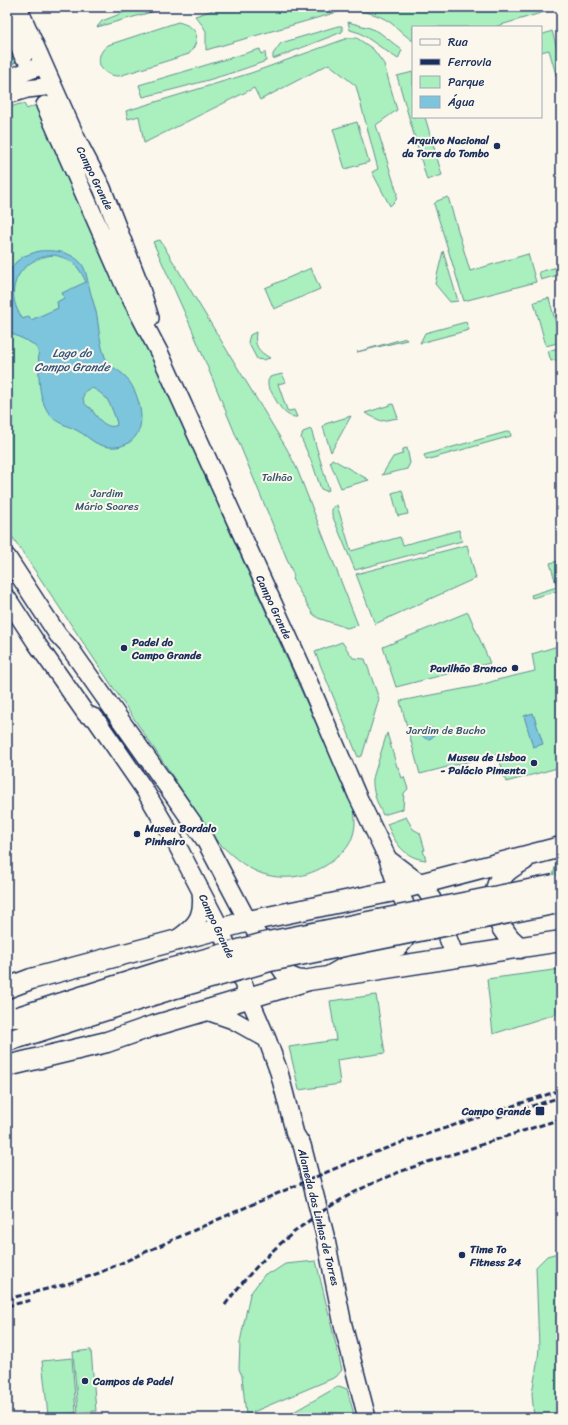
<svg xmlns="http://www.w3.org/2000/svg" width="568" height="1425" font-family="Sriracha,sans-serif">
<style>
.green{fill:#a9f0be;stroke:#62908e}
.water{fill:#7dc4dd;stroke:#5688aa;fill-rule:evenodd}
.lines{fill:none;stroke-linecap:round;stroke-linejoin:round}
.major-casing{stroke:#1b2f5e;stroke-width:20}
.highway-casing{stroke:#1b2f5e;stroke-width:23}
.major{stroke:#fbf7ec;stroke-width:17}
.highway{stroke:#fbf7ec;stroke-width:20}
.rail{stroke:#1b2f5e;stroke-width:3;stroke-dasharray:6 3;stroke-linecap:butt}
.highway-bridge-casing{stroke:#1b2f5e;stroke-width:23;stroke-linecap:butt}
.highway-bridge{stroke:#fbf7ec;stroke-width:20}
.poi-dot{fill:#1b2f5e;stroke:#fbf7ec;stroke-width:1.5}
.labels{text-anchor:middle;stroke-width:4;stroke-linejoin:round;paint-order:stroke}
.poi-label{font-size:11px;font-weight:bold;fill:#1b2f5e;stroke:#fbf7ec;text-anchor:end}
.street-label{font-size:11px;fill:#1b2f5e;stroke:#fbf7ec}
.park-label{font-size:11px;fill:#375671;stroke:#fbf7ec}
.water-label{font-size:12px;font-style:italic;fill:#34547e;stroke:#fbf7ec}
</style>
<rect width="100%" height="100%" fill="#fbf7ec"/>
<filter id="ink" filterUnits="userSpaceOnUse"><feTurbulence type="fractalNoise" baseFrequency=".025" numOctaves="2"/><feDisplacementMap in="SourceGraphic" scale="8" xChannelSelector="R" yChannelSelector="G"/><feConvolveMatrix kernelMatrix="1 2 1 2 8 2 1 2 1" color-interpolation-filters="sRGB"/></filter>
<g filter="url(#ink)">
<path class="green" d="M138,7h32l-73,20 5,-6z
M222,7h339l-67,20h-81v14c-8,-5 -14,-12 -22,-18 -15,-11 -32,-13 -50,-12l-135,39v-19l-3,-5 -8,-10z
M178,22c20,5 24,16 11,32l-70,22c-20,0 -27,-19 -11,-31z
M348,22l22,6 9,4 23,18 -4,9 -38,-26 -10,-3z
M338,26h4v6l-69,27v-5l8,-11z
M552,31l9,31v30l-12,-42 -8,2v-17z
M7,34l12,27 -12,5z
M348,38h9l16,11 11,15 13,46 -21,15 21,68 -1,7 -6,6 -18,-34 6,-3 -22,-83 -27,-22 -69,36 -6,-12 -110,55 -5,-27 -11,3 -2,-8 125,-38z
M260,49l1,5 4,-2 1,9c-40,15 -81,26 -123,36l-4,-12z
M413,72v45h12l17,58 -15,5 -30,-104z
M20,104h4l3,5 11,-5 316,704c1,10 2,18 -1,27 -3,10 -8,16 -16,22 -20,18 -48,25 -74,17 -19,-6 -35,-22 -49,-36l-207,-309v-421z
M357,122l12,40 -24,7 -12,-40z
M448,197l22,74 58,-17 8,28 -72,19 -30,-97 3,-3z
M160,240l127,209 10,20 61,156 -11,3 -29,-10 -5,-4 -21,-35 2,-3 -103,-249 -38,-85z
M443,251l15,50 -8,1 -15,-18z
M561,266v8l-20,6 -2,-8z
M311,268l9,21 -46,20 -9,-21z
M549,298l12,44 -15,4 -12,-44z
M466,322l3,8 -49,13 5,-10z
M256,332c-2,14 2,19 14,26l-7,2 -6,-1 -9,-17 2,-7z
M406,338l1,2 -50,12z
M561,347v12l-10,2 -3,-10z
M282,374l4,8 -8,2 9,26 2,1 5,-1 3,7c-15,1 -22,-20 -29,-31v-5l2,-4z
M393,404l5,14 -17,3 -16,-8z
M351,416l-20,36 -8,-25 2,-3z
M311,429l18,61 -3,1 -5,-2 -8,-24 -12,-27 2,-6z
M510,431l1,5 -85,24 -2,-5z
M407,448l3,15 -3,6 -25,6 11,-18 9,-3 1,-5z
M332,459l37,21 -28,8 -11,-26z
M402,490l6,24 -10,2 -6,-23z
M337,505l14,46 49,-14 3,8 56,-15 3,11 -107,29 -23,-55v-7z
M467,545l9,33 -101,46 -19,-50z
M559,561l2,8v21l-29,8 -1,-3 26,-8 -7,-24z
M468,612l22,51 -94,24 -13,-40z
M342,642l11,16 12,1 14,40 -17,57 -4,1 -43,-105z
M561,645v122l-55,15 -8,-28 -78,20 -20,-73 78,-15 19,-6 38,-9 -3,-17z
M387,733l10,34h1l4,11 2,-1 4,12 -4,4 -1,16 -20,6c-6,-12 -11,-24 -10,-37z
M406,817l7,12 7,4 5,17h-2l3,10c-22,-2 -31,-17 -39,-36z
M561,862v13l-8,1 3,-13z
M561,969v43l-68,22 -6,-55z
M376,995l9,58 -48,7 3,24 -41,6 -10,-43 47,-7 -6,-39z
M561,1252v166h-27l-2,-25 6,-34 1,-11 -3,-81 11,-11z
M316,1261l26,109 -6,7 -90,38 -4,-39 -3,-7 1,-27 10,-48 15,-20 8,-2 12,-8z
M91,1350l5,61 -18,1 -5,-60z
M72,1358l4,55 -28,2 -6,-54z
M339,1386l8,3 8,29h-72z"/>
<path class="water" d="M39,251c15,-1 31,0 42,12 5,6 6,16 8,23 2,10 6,20 8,30 2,13 3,28 8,41 4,10 13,12 20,19 11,12 20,37 14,54 -7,18 -28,21 -43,13 -7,-4 -12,-9 -18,-12 -11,-6 -24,-8 -30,-19 -12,-19 -8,-41 -10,-62 -7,-12 -24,-11 -31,-22v-54l9,-12 8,-6zM54,255c18,4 24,10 32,27l-24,11 2,5 -7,4 1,6 -27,12 -2,-4 -6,3c-22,-29 -3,-61 31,-64zM92,388c5,2 10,6 14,10 3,3 11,22 11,27l-2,1c-10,3 -20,-11 -24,-18 -11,-4 -10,-18 1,-20z
M533,713l10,31 -10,3 -9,-31z
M422 733a6 6 0 1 1 12 0a6 6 0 1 1-12 0Z"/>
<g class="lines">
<g class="major-casing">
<path id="major" d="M18,7l60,135 24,46 37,95 11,35
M7,19l16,37
M7,79l36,-14
M7,95l20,-6 26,-3
M45,105l80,182 35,67 146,322 51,119 31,64 10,31 7,14 5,18 -1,9 -4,9 -6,7 -9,4 -31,7 -30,17
M7,557l51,78 11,12 136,193 38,72 14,22 27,39 14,6 11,1
M7,598l30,46 49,70 9,4 49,71 33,56 39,75 51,119 12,33 16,62 7,11 23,90 18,90 24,93
M388,859l33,25 11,15 24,59
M177,939c19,-13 27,-22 24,-47
M207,1011l26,9 34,19"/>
</g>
<g class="highway-casing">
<path id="highway" d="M520,948c-4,-4 -10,-8 -13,-13 -13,-16 -18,-47 -1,-63 5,-5 11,-8 18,-12
M7,988l24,-9 218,-58 140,-29 172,-45
M7,1041l17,-5
M7,1066l100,-24 43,-15 159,-47 252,-39"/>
</g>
<use href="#major" class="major"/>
<use href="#highway" class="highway"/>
<path class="rail" d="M497,1117l64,-20
M7,1299l60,-15 32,-11 129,-58 129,-56 46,-17 158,-52
M225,1305c39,-54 93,-98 155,-125 27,-12 57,-21 86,-30 31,-11 63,-21 95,-31
M7,1306l25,-6"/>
<g class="highway-bridge-casing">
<path id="highway-bridge" d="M18,1017l148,-47 102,-28 286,-57
M24,1036l148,-47 98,-28 288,-58"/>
</g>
<use href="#highway-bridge" class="highway-bridge"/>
</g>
</g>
<g class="poi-dot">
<circle cx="497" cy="146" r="4"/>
<circle cx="124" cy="648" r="4"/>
<circle cx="515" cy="668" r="4"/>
<circle cx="534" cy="763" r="4"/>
<circle cx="137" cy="834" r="4"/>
<rect x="535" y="1106" width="10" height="10" rx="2"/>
<circle cx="462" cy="1255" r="4"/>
<circle cx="85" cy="1381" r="4"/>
</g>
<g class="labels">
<g class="poi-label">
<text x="489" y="144">Arquivo Nacional<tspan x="489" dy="13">da Torre do Tombo</tspan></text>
<text x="132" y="646" text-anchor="start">Padel do<tspan x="132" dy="13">Campo Grande</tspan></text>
<text x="507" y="672">Pavilhão Branco</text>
<text x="526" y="761">Museu de Lisboa<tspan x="526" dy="13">- Palácio Pimenta</tspan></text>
<text x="145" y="832" text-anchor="start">Museu Bordalo<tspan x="145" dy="13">Pinheiro</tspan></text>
<text x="531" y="1115">Campo Grande</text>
<text x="470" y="1253" text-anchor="start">Time To<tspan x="470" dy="13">Fitness 24</tspan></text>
<text x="93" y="1385" text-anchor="start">Campos de Padel</text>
</g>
<g class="street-label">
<text transform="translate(95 178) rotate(64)" y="4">Campo Grande</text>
<text transform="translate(274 607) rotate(65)" y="4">Campo Grande</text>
<text transform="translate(217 926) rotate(65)" y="4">Campo Grande</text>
<text transform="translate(319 1217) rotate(76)" y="4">Alameda das Linhas de Torres</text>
</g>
<g class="park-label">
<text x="277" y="481">Talhão</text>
<text x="107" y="497">Jardim<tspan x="107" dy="13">Mário Soares</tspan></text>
<text x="446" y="734">Jardim de Bucho</text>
</g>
<g class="water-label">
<text x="72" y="357">Lago do<tspan x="72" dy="14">Campo Grande</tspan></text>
</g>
</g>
<rect width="568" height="1425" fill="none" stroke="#fbf7ec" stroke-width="24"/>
<rect x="12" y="12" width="544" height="1401" fill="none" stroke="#1b2f5e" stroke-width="1.5" filter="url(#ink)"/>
<rect x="412" y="26" width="130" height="92" fill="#fbf7ec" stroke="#a1a7b3"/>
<rect x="420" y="39" width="20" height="6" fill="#fbf7ec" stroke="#a1a7b3"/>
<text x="448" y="46" font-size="12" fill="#1b2f5e">Rua</text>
<rect x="420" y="59" width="20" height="6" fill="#1b2f5e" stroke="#a1a7b3"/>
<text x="448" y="66" font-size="12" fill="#1b2f5e">Ferrovia</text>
<rect x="420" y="76" width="20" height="12" fill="#a9f0be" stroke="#a1a7b3"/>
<text x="448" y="86" font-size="12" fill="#1b2f5e">Parque</text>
<rect x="420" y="96" width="20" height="12" fill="#7dc4dd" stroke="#a1a7b3"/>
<text x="448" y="106" font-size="12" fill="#1b2f5e">Água</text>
</svg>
